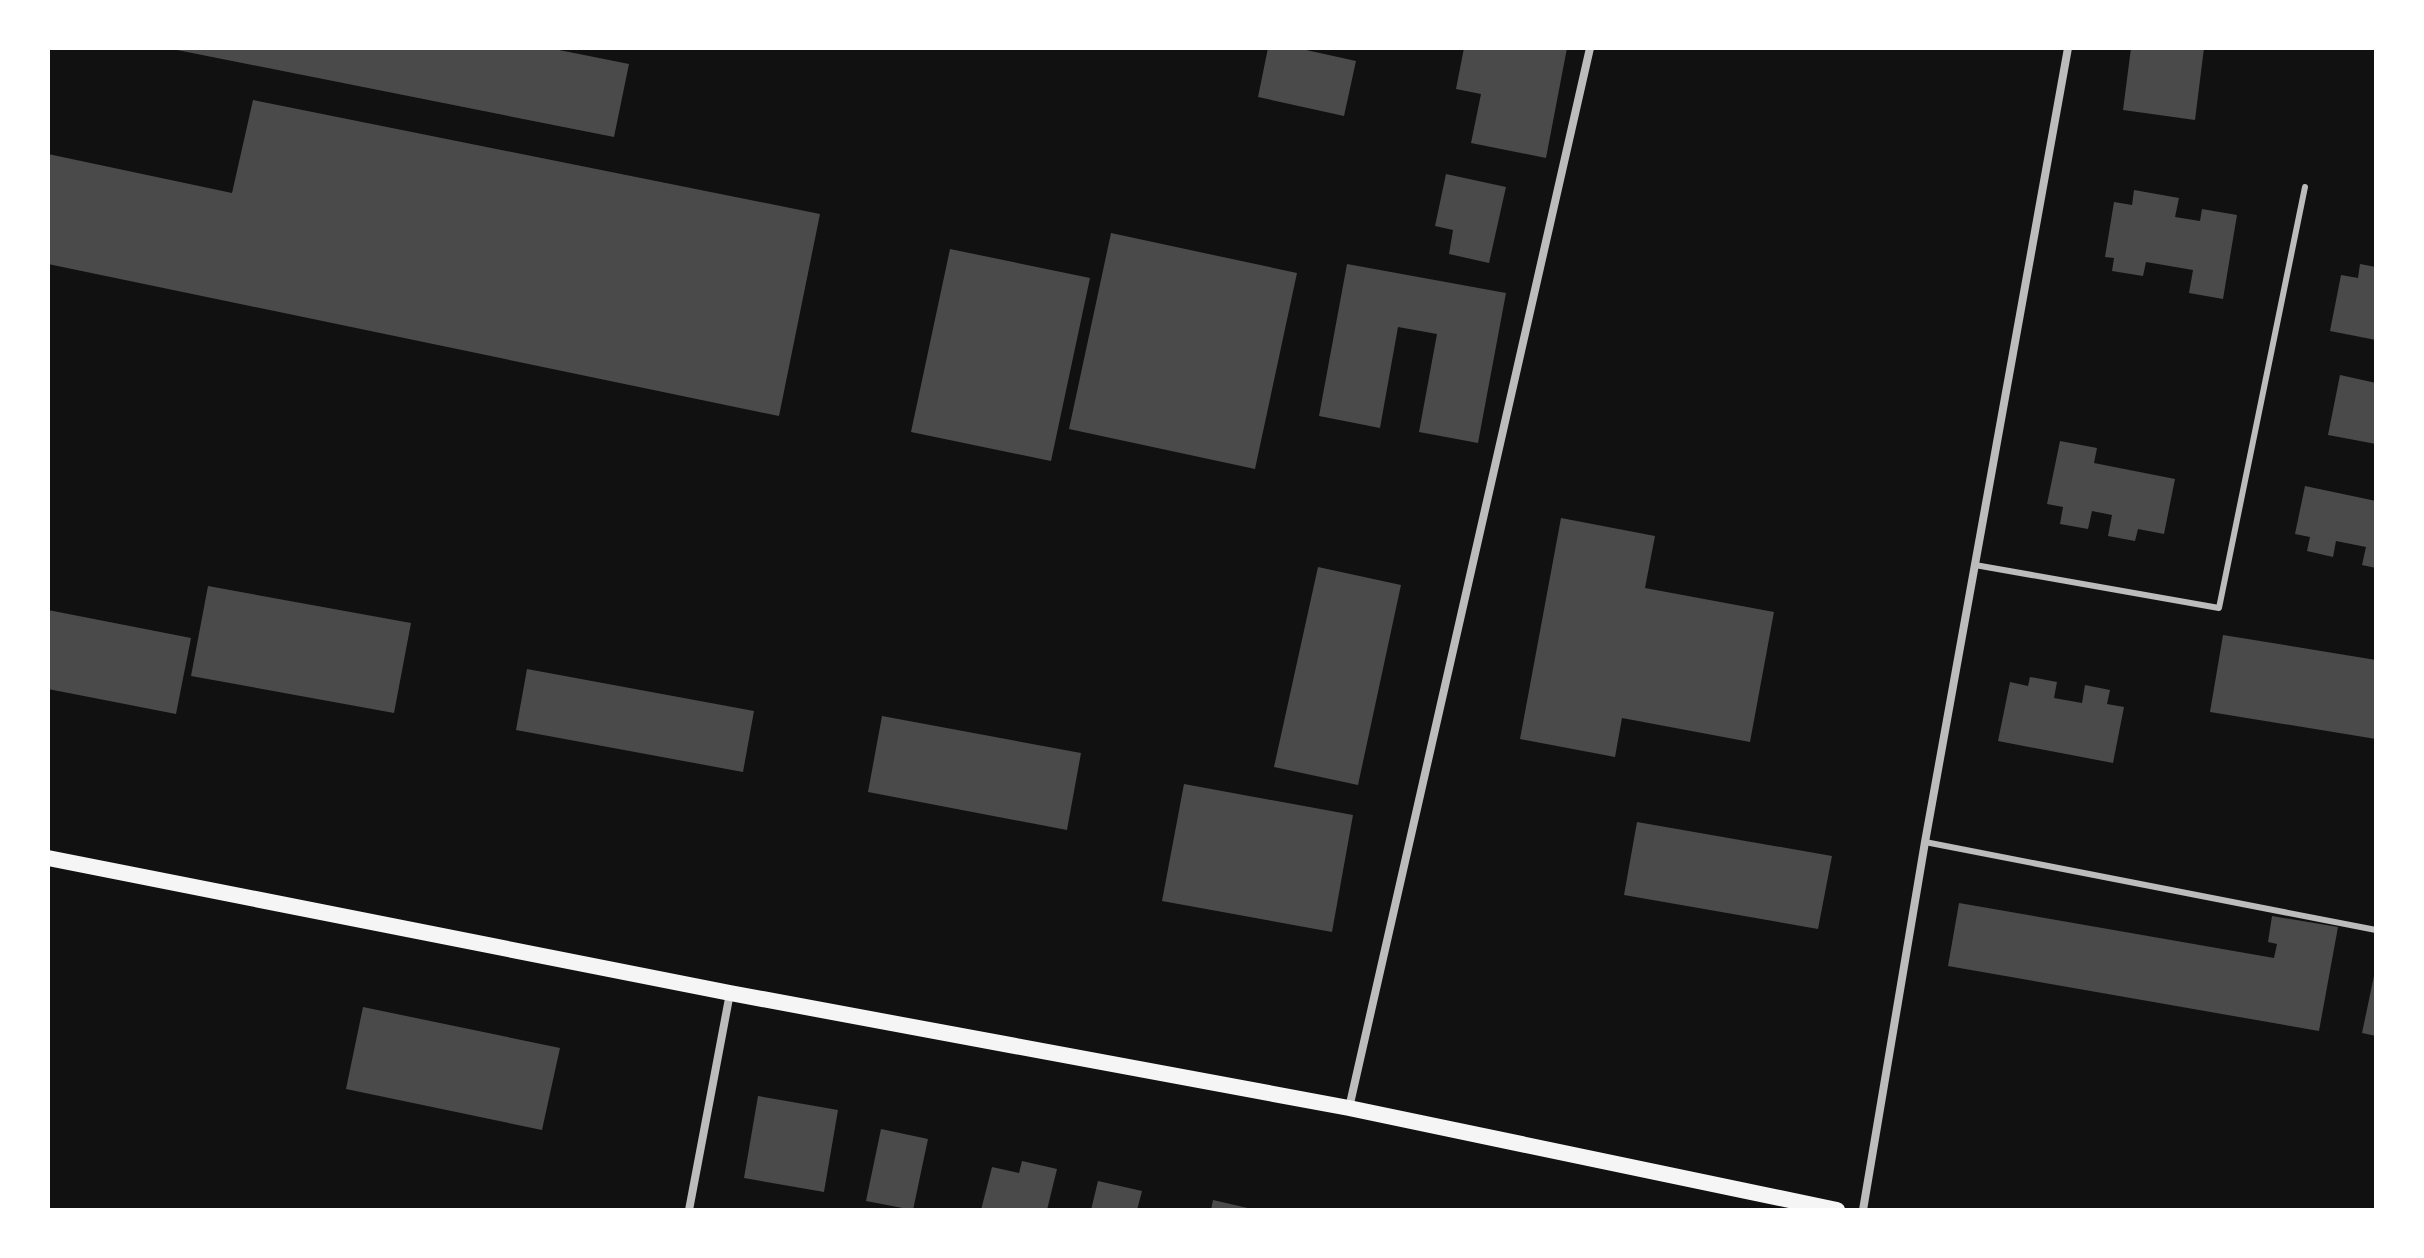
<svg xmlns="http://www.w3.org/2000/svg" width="2424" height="1258" font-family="'Roboto Condensed',sans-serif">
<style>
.building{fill:#4a4a4a}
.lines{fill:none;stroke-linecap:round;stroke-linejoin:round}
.service{stroke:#bcbcbc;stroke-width:6}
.minor{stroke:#bcbcbc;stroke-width:8}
.secondary{stroke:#f5f5f5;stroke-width:16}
</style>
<rect width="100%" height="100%" fill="#111"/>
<path class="building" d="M167,48h382l80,16 -15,73z
M1268,48h29l59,13 -12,55 -86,-19z
M1464,48h103l-21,110 -75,-15 10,-49 -25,-5z
M2131,48h73l-9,72 -72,-10z
M253,100l567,114 -41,202 -731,-152v-110l184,39z
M1446,174l60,13 -17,76 -40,-9 4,-24 -18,-4z
M2134,190l45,8 -4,19 25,4 2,-12 35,6 -14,84 -34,-6 4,-23 -47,-8 -3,14 -31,-5 2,-13 -9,-1 9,-55 18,3z
M1111,233l186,40 -42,196 -186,-40z
M950,249l140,29 -39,183 -140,-29z
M1347,264l159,29 -28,150 -59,-11 18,-98 -39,-7 -18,101 -61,-12z
M2360,264l16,3v73l-46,-9 11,-56 17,3z
M2340,375l36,8v61l-48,-9z
M2060,441l37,7 -3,15 81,16 -11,55 -26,-5 -3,12 -27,-5 4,-21 -20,-4 -4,18 -28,-5 3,-17 -16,-3z
M2305,486l71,15v67l-14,-3 4,-18 -30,-6 -3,16 -26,-6 3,-14 -15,-3z
M1561,518l94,18 -10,52 129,24 -24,130 -128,-24 -7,39 -95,-18z
M1318,567l83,18 -43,200 -84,-18z
M208,586l203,37 -17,90 -203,-37z
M48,610l143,28 -15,76 -128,-25z
M2223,635l153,25v79l-166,-27z
M527,669l227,42 -11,61 -227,-42z
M2030,677l27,5 -3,16 28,5 3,-18 25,5 -3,14 17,3 -11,56 -115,-22 12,-59 18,4z
M882,716l199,37 -14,77 -199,-38z
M1184,784l169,31 -21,117 -170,-31z
M1637,822l195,34 -14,73 -194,-34z
M1959,903l315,55 3,-14 -9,-2 4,-26 66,11 -19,104 -371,-65z
M2375,971h1v65l-14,-3z
M363,1007l197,41 -18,82 -196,-41z
M758,1096l80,14 -14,82 -80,-14z
M881,1129l47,10 -15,71 -47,-9z
M1022,1161l35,8 -10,41h-66l11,-43 27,6z
M1098,1181l44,10 -5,19h-46z
M1213,1200l39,9 -1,1h-40z"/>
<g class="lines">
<path class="service" d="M1975,565l244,43 86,-421
M1925,842l451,88"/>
<path class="minor" d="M1349,1108l241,-1060
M689,1210l41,-217
M1863,1210l62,-368 143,-794"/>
<path class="secondary" d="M48,858l682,135 619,115 488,102"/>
</g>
<rect width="2424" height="1258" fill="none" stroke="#ffffff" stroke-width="100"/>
</svg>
